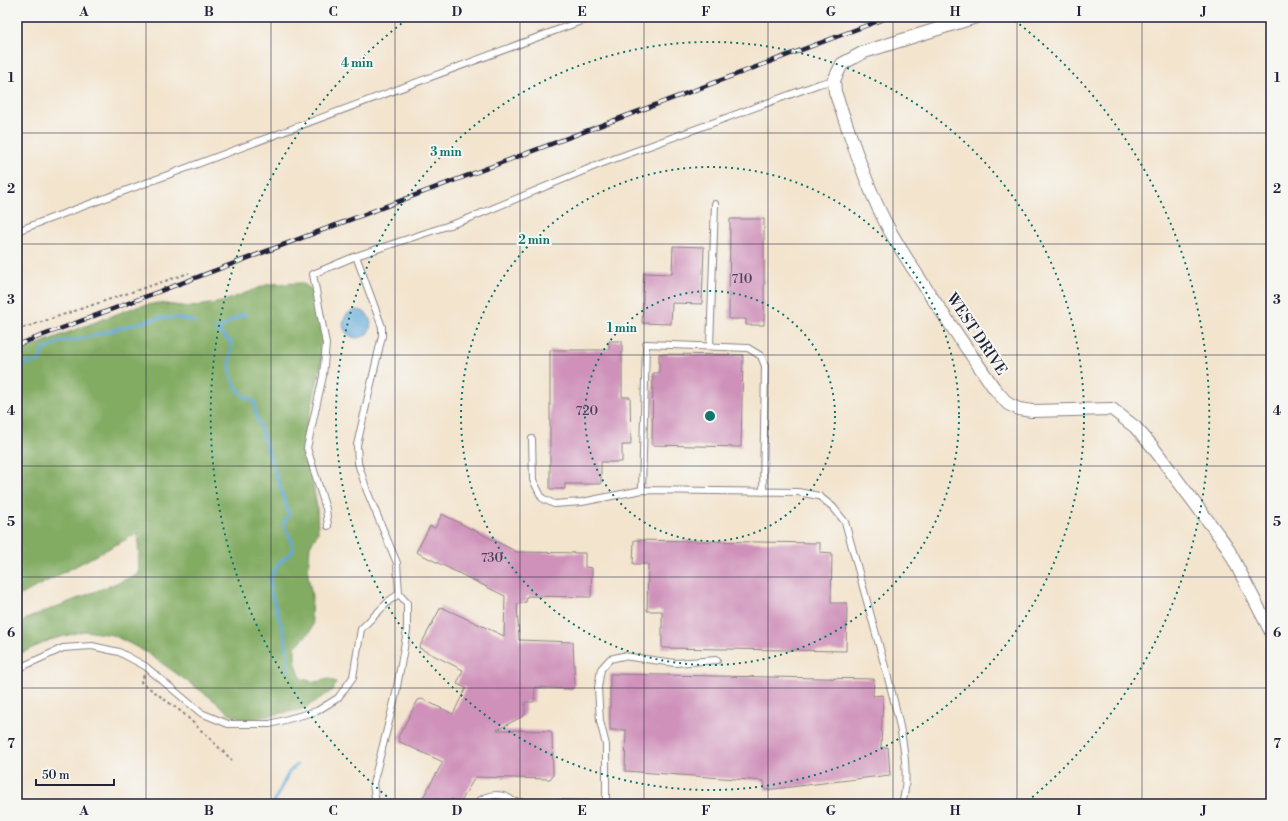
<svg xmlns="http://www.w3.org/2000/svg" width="1288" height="821" font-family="'Libre Bodoni',serif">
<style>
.forest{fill:#83ac63;stroke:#52674f}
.water{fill:#62a8d8;stroke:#42658a}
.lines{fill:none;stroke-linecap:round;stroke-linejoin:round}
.stream{stroke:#62a8d8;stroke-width:3}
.building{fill:#cf91ba}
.service-casing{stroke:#8a8384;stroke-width:8}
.minor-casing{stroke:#8a8384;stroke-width:14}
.path{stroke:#8a8384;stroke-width:2;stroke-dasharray:3 3;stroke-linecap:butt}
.service{stroke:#fff;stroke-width:6}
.minor{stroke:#fff;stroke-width:12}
.rail-casing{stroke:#22223b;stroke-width:4.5}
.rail{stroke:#f6f6f2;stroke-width:3;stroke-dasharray:9;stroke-linecap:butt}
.grid{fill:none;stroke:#22223b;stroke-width:1;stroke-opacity:0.55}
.ring{fill:none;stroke:#0f766e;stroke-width:2;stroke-dasharray:2 4}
.labels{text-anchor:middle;stroke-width:4;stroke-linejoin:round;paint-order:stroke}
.number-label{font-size:13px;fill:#4d3e5b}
.street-label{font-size:15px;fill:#22223b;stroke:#f6f6f2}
.centre{fill:#0f766e;stroke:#f6f6f2;stroke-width:2}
.ring-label{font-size:12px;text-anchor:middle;font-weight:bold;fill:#0f766e;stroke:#f6f6f2;stroke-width:4;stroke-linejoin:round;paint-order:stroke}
.neatline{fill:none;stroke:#22223b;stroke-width:1.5}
.grid-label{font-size:13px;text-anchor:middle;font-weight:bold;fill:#22223b}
</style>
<rect width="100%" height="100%" fill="#f6f6f2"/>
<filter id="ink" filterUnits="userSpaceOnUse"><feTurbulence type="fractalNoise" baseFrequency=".025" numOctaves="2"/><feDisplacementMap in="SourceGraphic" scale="8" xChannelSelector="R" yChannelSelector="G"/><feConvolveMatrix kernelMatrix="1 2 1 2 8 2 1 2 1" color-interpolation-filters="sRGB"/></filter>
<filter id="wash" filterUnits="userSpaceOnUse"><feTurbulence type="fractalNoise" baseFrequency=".012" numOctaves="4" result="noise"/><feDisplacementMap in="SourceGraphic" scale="16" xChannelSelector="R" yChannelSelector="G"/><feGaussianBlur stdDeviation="0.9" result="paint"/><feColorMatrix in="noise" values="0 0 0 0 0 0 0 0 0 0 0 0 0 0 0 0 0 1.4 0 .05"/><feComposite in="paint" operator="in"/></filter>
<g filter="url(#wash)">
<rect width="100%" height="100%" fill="#f3e4ce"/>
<path class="forest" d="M302,283l9,6 13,50 -3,27 -18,76 3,23 7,19 4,23 1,26 -8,13 -2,29 4,21 -1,19 2,9 -3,8 -15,15v14l6,18 14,3 14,-3 7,3 -3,8 -30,19 -56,11 -16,-5 -20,-17 -65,-46 -33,-17 -29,-4 -34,9 -33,15v-28l9,-8 113,-45 -1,-41 -117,62 -4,-3v-240l118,-45 23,-4 32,4 32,-5 47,-18z"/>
<path class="water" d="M343 324a14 14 0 1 1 28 0a14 14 0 1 1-28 0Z"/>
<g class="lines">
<path class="stream" d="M215,329c7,4 11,10 17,14 -5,25 -3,48 23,59v10l34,102 -6,11 8,14 2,12 -15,13 -8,15 2,17 13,40 4,34
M218,330l15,-11 13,-5
M17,366c8,-3 16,-2 24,-6l1,-9 20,-10 15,-1 81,-22h19l19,4
M273,804l16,-32 8,-7"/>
</g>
<g id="blocks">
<path class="building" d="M730,219h34v106h-18v-6h-17z
M673,246l31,1 -2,57 -30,-1 -1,21 -29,-1 2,-50 28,1z
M609,341h13v56h8l1,48h-9v17h-21v22h-36v5h-15v-139h59z
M659,354l84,1 -2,92 -89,-2 1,-72h6z
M442,514l75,38 68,1v14l7,1 -1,29 -64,-1 -1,6 -9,2 2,36 54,2 2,44 -3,3 -37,-2 -1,15h-9v13l-28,15 53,1 2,3 1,41 -3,4 -75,-2 -13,23 -3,2 -8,-3 -1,5h-18l-10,-5 21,-37 -43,-20 -2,-5 20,-37 4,-1 31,15 13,-26 -9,-4 6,-14 -44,-22 22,-41 63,29 1,-40 -89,-44 14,-26 5,2z
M634,540l186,3v9l12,1 -1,50h16l-1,48 -184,-3v-37h-15l1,-47h-15z
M610,674l264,5 -1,17 10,-1 -2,53 7,-1 2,28 -125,15 -1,-9 -139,-10 1,-41h-16z"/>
</g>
</g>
<g filter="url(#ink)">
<use href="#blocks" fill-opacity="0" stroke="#8a8384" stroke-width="1"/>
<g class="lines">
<g class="service-casing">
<path id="service" d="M17,231l575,-214
M356,256l26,71v9l-25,109 1,18 9,28 30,72 2,31
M710,346l5,-142
M532,439l1,41 9,18 12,6 28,-2 60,-12
M763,492l2,-126 -4,-10 -13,-8 -102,-4 -4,146 156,2 21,4 14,11 12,15c11,41 23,82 34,123 11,42 36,117 23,159
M328,526l-2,-17 -19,-61 16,-72 3,-32 -13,-70 43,-18 109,-36 135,-56 219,-80 15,-4
M17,669l46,-21 29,-2 27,6 26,14 56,47 27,11h42l47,-13 21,-13 15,-21 8,-48 29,-29 9,-6 8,9v28l-12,67 -22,86 3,20
M515,802l82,2
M476,804c12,-12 29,-12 40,0
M606,804v-59l-6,-24 -2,-33 3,-19 9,-10 13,-3 52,7 42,-3"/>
</g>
<g class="minor-casing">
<path id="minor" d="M976,17l-112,35 -22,12 -8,16 1,12c16,44 32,98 55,139 31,54 69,105 104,157l14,16 11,5 13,2 80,-2 23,18 17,19 74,99 45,87"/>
</g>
<path class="path" d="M17,330l172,-57
M144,675l-3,7 42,31 49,47"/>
<use href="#service" class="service"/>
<use href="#minor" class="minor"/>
<g class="rail-casing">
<path id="rail" d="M17,345l872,-328"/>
</g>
<use href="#rail" class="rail"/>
</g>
</g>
<path class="grid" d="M146,17v787M271,17v787M395,17v787M520,17v787M644,17v787M768,17v787M893,17v787M1017,17v787M1142,17v787M17,133h1254M17,244h1254M17,355h1254M17,466h1254M17,577h1254M17,688h1254"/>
<g class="ring">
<circle cx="710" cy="416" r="125"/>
<circle cx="710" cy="416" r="249"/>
<circle cx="710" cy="416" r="374"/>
<path d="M396 804A499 499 0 0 1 410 17M1010 17A499 499 0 0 1 1024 804"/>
</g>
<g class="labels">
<g class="number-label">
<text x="742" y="283">710</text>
<text x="587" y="415">720</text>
<text x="492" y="562">730</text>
</g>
<g class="street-label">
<text transform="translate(977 334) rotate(56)" y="5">WEST DRIVE</text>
</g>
</g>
<circle cx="710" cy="416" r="6" class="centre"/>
<g class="ring-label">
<text x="357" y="67">4 min</text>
<text x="446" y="156">3 min</text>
<text x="534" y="244">2 min</text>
<text x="622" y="332">1 min</text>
</g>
<rect width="1288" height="821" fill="none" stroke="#f6f6f2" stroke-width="44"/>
<path d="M36 779v6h78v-6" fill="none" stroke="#22223b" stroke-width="2"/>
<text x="42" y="779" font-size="12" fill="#22223b" stroke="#f6f6f2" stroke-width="3" paint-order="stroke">50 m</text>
<rect x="22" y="22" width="1244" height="777" class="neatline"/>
<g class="grid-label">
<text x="84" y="16">A</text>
<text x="209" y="16">B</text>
<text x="333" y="16">C</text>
<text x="457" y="16">D</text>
<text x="582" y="16">E</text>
<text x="706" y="16">F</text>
<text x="831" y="16">G</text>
<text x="955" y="16">H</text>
<text x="1079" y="16">I</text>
<text x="1204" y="16">J</text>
<text x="11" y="82">1</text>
<text x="1277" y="82">1</text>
<text x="11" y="193">2</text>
<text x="1277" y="193">2</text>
<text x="11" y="304">3</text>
<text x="1277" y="304">3</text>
<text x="11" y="415">4</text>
<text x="1277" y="415">4</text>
<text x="11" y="526">5</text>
<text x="1277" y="526">5</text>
<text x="11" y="637">6</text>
<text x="1277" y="637">6</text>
<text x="11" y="748">7</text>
<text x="1277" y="748">7</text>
<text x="84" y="815">A</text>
<text x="209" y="815">B</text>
<text x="333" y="815">C</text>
<text x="457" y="815">D</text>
<text x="582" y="815">E</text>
<text x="706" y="815">F</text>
<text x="831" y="815">G</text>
<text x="955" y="815">H</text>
<text x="1079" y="815">I</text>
<text x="1204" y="815">J</text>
</g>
</svg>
